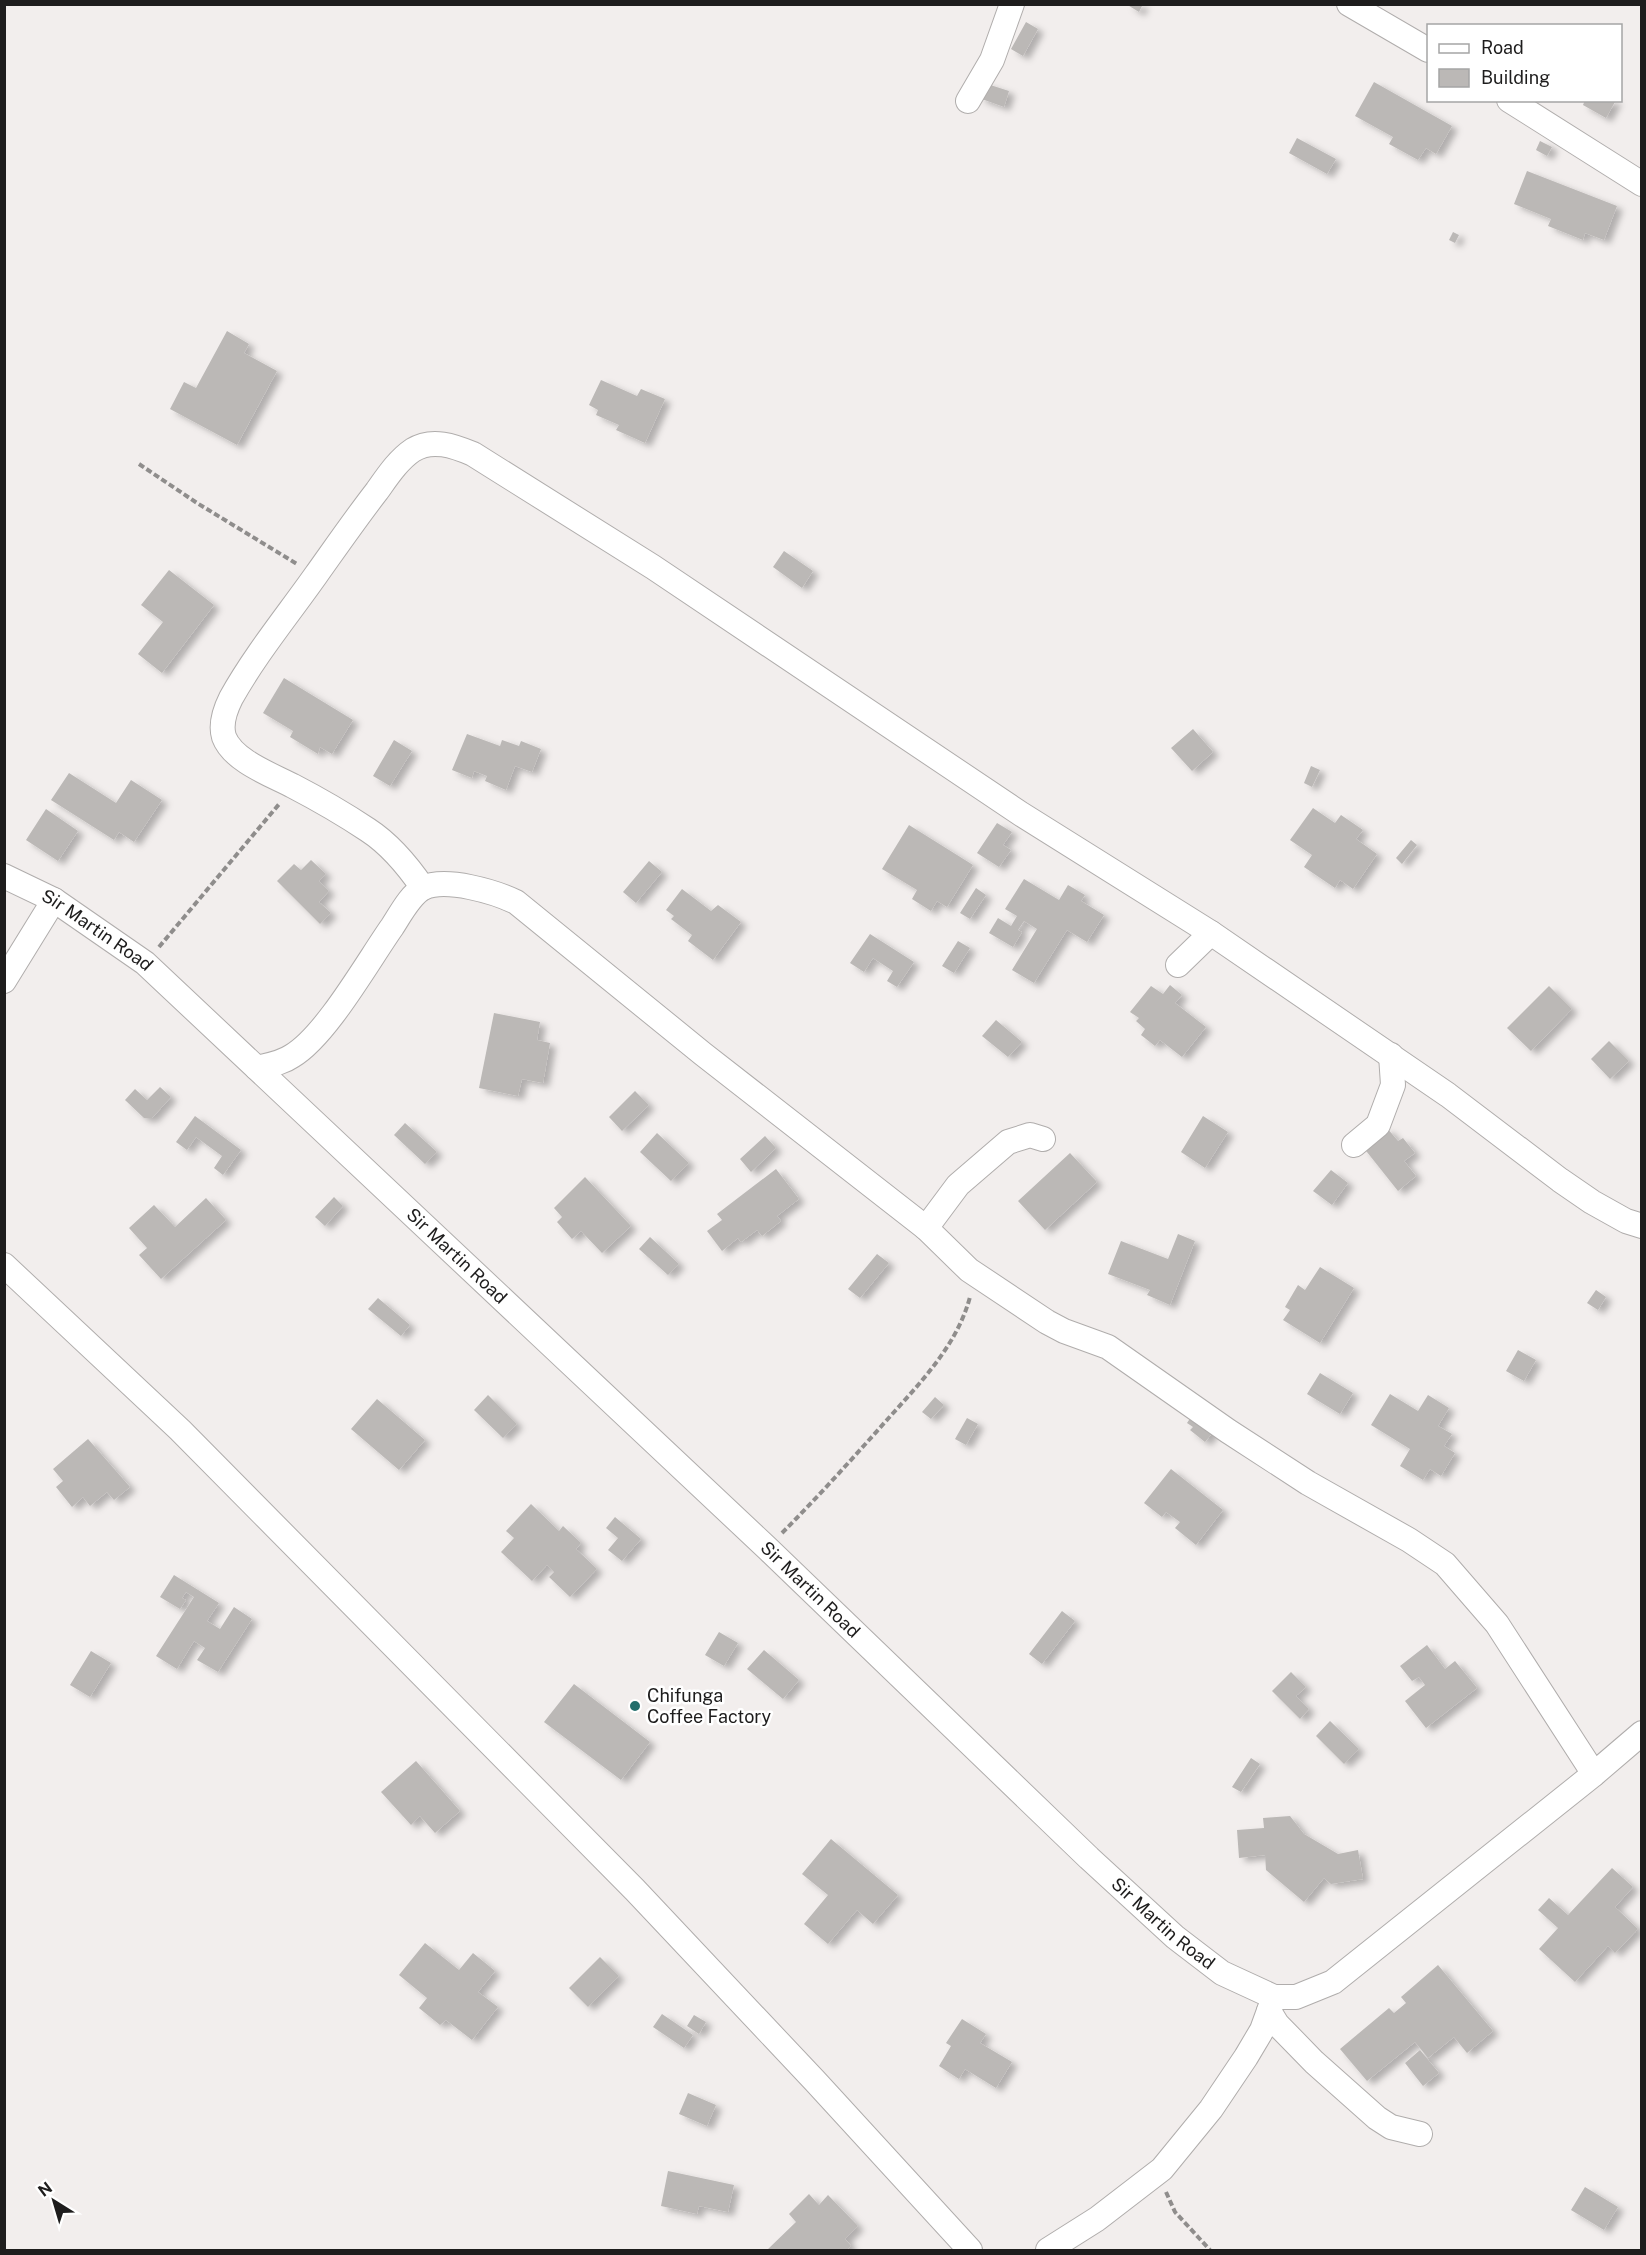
<svg xmlns="http://www.w3.org/2000/svg" width="1646" height="2255" font-family="'Public Sans',sans-serif">
<style>
.building{fill:#bbb8b6;filter:url(#shadow)}
.lines{fill:none;stroke-linecap:round;stroke-linejoin:round}
.minor-casing{stroke:#b0adac;stroke-width:26}
.path{stroke:#8f8d8c;stroke-width:4;stroke-dasharray:6 3;stroke-linecap:butt}
.minor{stroke:#fff;stroke-width:24}
.poi-dot{fill:#236e6c;stroke:#fff;stroke-width:2}
.labels{text-anchor:middle;stroke-width:5;stroke-linejoin:round;paint-order:stroke}
.street-label{font-size:18px;fill:#1e1d1d;stroke:#fff}
.poi-label{font-size:18px;fill:#1e1d1d;stroke:#fff;text-anchor:start}
</style>
<defs>
<filter id="shadow"><feDropShadow dx="6" dy="4" stdDeviation="3" flood-color="#0004"/></filter>
</defs>
<rect width="100%" height="100%" fill="#f2eeed"/>
<path class="building" d="M1126,4h17l-4,8z
M1026,22l12,7 -15,27 -12,-7z
M1374,82l78,44 -16,28 -10,-6 -8,12 -29,-16 4,-7 -38,-21z
M984,83l25,8 -5,16 -25,-9z
M1585,100h31l-10,18 -23,-13z
M1297,138l39,21 -9,15 -38,-21z
M1540,141l12,6 -5,9 -11,-6z
M1527,171l90,35 -13,34 -19,-7 -2,7 -35,-14 3,-7 -37,-15z
M1453,232l6,3 -4,8 -6,-3z
M227,331l22,13 -5,9 33,18 -40,74 -67,-36 14,-27 12,6z
M601,380l36,16 4,-7 24,10 -20,44 -29,-13 3,-5 -23,-10 2,-5 -9,-5z
M784,551l29,20 -11,17 -29,-21z
M169,570l45,35 -52,68 -24,-19 25,-32 -22,-17z
M284,678l69,42 -21,34 -12,-7 -2,7 -28,-17 3,-6 -30,-18z
M1193,729l20,23 -21,19 -21,-23z
M467,734l33,12 2,-6 17,6 2,-5 20,8 -9,23 -17,-6 -9,24 -21,-9 2,-5 -13,-5 -2,7 -20,-8z
M394,740l18,11 -22,35 -17,-10z
M1311,766l9,4 -8,17 -8,-4z
M69,773l47,30 15,-23 31,20 -28,42 -15,-10 -5,8 -63,-40z
M1313,808l22,15 6,-8 22,15 -7,9 21,15 -24,35 -13,-9 -5,8 -31,-21 8,-12 -22,-15z
M46,809l32,22 -20,30 -32,-21z
M997,823l15,9 -9,13 8,5 -12,17 -22,-14z
M909,825l64,40 -26,42 -10,-6 -6,10 -19,-12 5,-9 -35,-21z
M1411,840l6,5 -15,19 -6,-6z
M311,860l15,14 -7,7 10,10 -10,11 12,11 -11,11 -43,-43 17,-17 7,6z
M649,861l13,11 -26,31 -13,-11z
M1024,879l35,21 9,-15 17,10 -4,6 23,14 -17,27 -20,-12 -33,53 -22,-13 25,-41 -13,-8 -6,9 4,2 -9,15 -24,-14 9,-15 13,8 6,-10 -12,-7z
M976,888l10,7 -16,24 -10,-6z
M682,889l29,22 7,-6 23,17 -28,38 -25,-19 4,-6 -21,-16 3,-3 -8,-6z
M870,934l44,28 -17,25 -10,-6 6,-10 -20,-13 -9,14 -14,-9z
M958,941l12,7 -16,25 -12,-7z
M1170,985l12,10 -7,8 31,24 -24,30 -22,-17 -5,6 -14,-11 4,-6 -9,-8 3,-3 -9,-6 21,-26 12,8z
M1549,986l23,23 -41,42 -24,-23z
M494,1013l46,9 -3,18 13,3 -7,40 -21,-4 -4,17 -39,-8z
M996,1020l26,22 -14,15 -26,-21z
M1609,1041l20,20 -19,18 -19,-20z
M160,1087l11,10 -19,21h-8l-19,-18 10,-11 12,11z
M635,1091l14,14 -27,26 -13,-14z
M195,1116l46,34 -18,25 -9,-7 8,-12 -26,-19 -9,13 -11,-8z
M1203,1116l25,16 -23,36 -24,-16z
M405,1123l32,29 -12,12 -31,-29z
M1387,1128l11,13 5,-3 12,15 -11,8 12,15 -18,15 -35,-44z
M657,1133l32,30 -18,18 -31,-29z
M765,1136l11,12 -25,24 -11,-13z
M1070,1153l27,29 -52,48 -27,-29z
M776,1169l23,30 -22,17 4,5 -19,15 -5,-6 -16,12 -3,-4 -16,13 -15,-20 15,-11 -5,-6z
M1331,1170l17,13 -16,22 -19,-14z
M585,1177l46,49 -29,27 -21,-22 -9,8 -15,-17 5,-5 -8,-9z
M334,1197l9,9 -18,20 -10,-9z
M206,1198l20,22 -65,59 -22,-24 8,-7 -18,-20 25,-23 21,22z
M1178,1234l17,7 -25,64 -23,-10 3,-5 -42,-16 13,-33 47,18z
M650,1237l29,27 -11,11 -29,-26z
M877,1254l12,9 -29,35 -12,-9z
M1320,1267l34,21 -34,55 -37,-23 7,-10 -5,-3 13,-22 7,5z
M1596,1290l10,7 -8,13 -11,-7z
M378,1298l32,27 -9,11 -33,-27z
M1518,1350l18,10 -12,21 -18,-10z
M1320,1373l33,20 -13,21 -33,-20z
M1390,1394l28,17 10,-16 21,13 -11,18 14,8 -8,12 11,7 -14,23 -11,-7 -7,11 -23,-14 10,-17 -39,-24z
M488,1395l29,29 -14,14 -29,-28z
M935,1397l9,8 -13,14 -9,-7z
M377,1399l48,41 -26,30 -48,-41z
M1193,1414l21,17 -9,11 -15,-12 3,-3 -6,-4z
M967,1418l11,6 -12,21 -11,-6z
M88,1439l42,48 -16,13 -7,-8 -17,14 -7,-9 -11,10 -16,-20 7,-6 -10,-12z
M1171,1469l52,41 -27,35 -21,-17 5,-6 -14,-10 -4,5 -18,-14z
M531,1504l28,27 4,-5 18,17 -5,6 21,20 -27,28 -21,-20 5,-5 -7,-7 -15,16 -31,-29 13,-14 -8,-7z
M615,1517l26,22 -19,22 -14,-11 10,-12 -12,-10z
M174,1575l45,28 -12,18 13,8 14,-22 18,12 -34,53 -21,-12 8,-12 -11,-7 -17,28 -21,-13 38,-59 -8,-5 -4,6 4,2 -6,9 -20,-12z
M1062,1611l13,10 -33,43 -13,-10z
M719,1632l19,11 -14,23 -19,-11z
M1427,1645l18,24 10,-8 22,27 -51,40 -21,-27 20,-16 -6,-8 -7,4 -12,-15z
M764,1650l35,30 -16,19 -36,-30z
M91,1651l20,12 -21,34 -20,-12z
M1291,1672l15,15 -10,9 13,13 -9,10 -28,-28z
M574,1684l76,58 -29,38 -77,-58z
M1330,1721l29,28 -15,15 -28,-28z
M1251,1758l9,6 -19,28 -9,-5z
M416,1761l44,50 -25,22 -15,-17 -9,9 -30,-33z
M1290,1816l14,18 34,20 20,-4 5,29 -32,5 -7,-6 -20,24 -38,-32 -1,-15 -26,3 -2,-28 27,-2 -1,-10z
M831,1839l67,56 -25,29 -16,-14 -29,34 -24,-20 24,-29 -26,-21z
M1612,1868l21,19 -18,20 23,22 -23,24 -7,-7 -33,36 -36,-33 19,-21 -20,-18 11,-12 19,17z
M425,1943l34,27 14,-17 22,18 -17,21 20,15 -26,33 -26,-20 -6,5 -21,-17 8,-10 -28,-23z
M600,1957l19,19 -31,31 -19,-19z
M1438,1965l55,66 -26,22 -13,-16 -26,21 -13,-16 -48,39 -27,-32 49,-41 5,5 12,-10 -5,-6z
M662,2014l31,21 -9,13 -31,-21z
M694,2015l12,7 -7,12 -12,-8z
M962,2019l24,15 -6,9 32,19 -16,26 -31,-19 -6,10 -20,-13 12,-20 -5,-3z
M1420,2050l19,23 -16,13 -18,-23z
M688,2093l28,12 -9,21 -28,-12z
M668,2171l66,14 -6,27 -29,-6 -2,8 -36,-8z
M1585,2187l33,20 -14,23 -33,-20z
M809,2194l10,11 9,-10 30,31 -13,13 6,7 -4,4h-80l29,-28 -7,-8z"/>
<g class="lines">
<g class="minor-casing">
<g id="minor">
<path d="M1349,4l79,46"/>
<path d="M1509,100l133,84"/>
<path d="M968,101l24,-41 20,-56"/>
<path id="s1" d="M4,876l50,24 91,63 622,585 322,310 86,79 47,36 52,24h22l37,-15 261,-208 48,-41"/>
<path d="M423,888c-15,-22 -32,-43 -55,-58 -24,-16 -50,-31 -75,-44 -21,-11 -60,-25 -69,-49 -4,-13 1,-27 7,-39 24,-43 56,-82 85,-123 20,-28 40,-57 61,-84 10,-14 21,-31 36,-41 19,-12 41,-4 60,4l180,113 368,247 190,119 237,162 112,85 32,22 34,19 16,5"/>
<path d="M1178,965l33,-32"/>
<path d="M4,981l50,-81"/>
<path d="M257,1068c12,-3 25,-5 35,-12 34,-20 76,-95 100,-129 8,-12 18,-32 31,-39 23,-11 72,4 93,14l187,152 223,174 43,42 78,52 17,9 44,16 120,84 80,52 101,57 36,24 52,60 97,150"/>
<path d="M1354,1145l24,-20 15,-40 -2,-30"/>
<path d="M926,1228l32,-43 50,-43 22,-7 13,4"/>
<path d="M4,1265l176,165 455,460 180,191 155,169"/>
<path d="M1269,2011l8,13 37,38 63,56 14,9 29,7"/>
<path d="M1048,2250l49,-31 65,-50 49,-60 35,-52 16,-27 12,-33"/>
</g>
</g>
<path class="path" d="M139,464l58,39 100,61
M159,947l121,-144
M782,1533c36,-36 70,-74 104,-112 33,-37 71,-75 84,-124
M1166,2192l9,20 35,38"/>
<use href="#minor" class="minor"/>
</g>
<circle class="poi-dot" cx="635" cy="1706" r="6"/>
<g class="labels">
<g class="street-label">
<text dy="6" stroke="none"><textPath href="#s1" startOffset="108">Sir Martin Road</textPath></text>
<text dy="6" stroke="none"><textPath href="#s1" startOffset="594">Sir Martin Road</textPath></text>
<text dy="6" stroke="none"><textPath href="#s1" startOffset="1080">Sir Martin Road</textPath></text>
<text dy="6" stroke="none"><textPath href="#s1" startOffset="1566">Sir Martin Road</textPath></text>
</g>
<g class="poi-label">
<text x="647" y="1702">Chifunga<tspan x="647" dy="21">Coffee Factory</tspan></text>
</g>
</g>
<rect width="1646" height="2255" fill="none" stroke="#1e1d1d" stroke-width="12"/>
<rect x="1427" y="24" width="195" height="78" fill="#ffffff" stroke="#a5a5a5" stroke-width="1.5"/>
<rect x="1439" y="44" width="30" height="9" fill="#ffffff" stroke="#a5a5a5" stroke-width="1.5"/>
<text x="1481" y="54" font-size="18" fill="#1e1d1d">Road</text>
<rect x="1439" y="69" width="30" height="18" fill="#bbb8b6" stroke="#a5a5a5" stroke-width="1.5"/>
<text x="1481" y="84" font-size="18" fill="#1e1d1d">Building</text>
<g transform="translate(54 2201) rotate(323)" stroke="#ffffff" stroke-width="4.5" paint-order="stroke">
<path d="M0-4.5L10 22L0 15L-10 22Z" fill="#1e1d1d"/>
<text y="-9" font-size="16" font-weight="bold" text-anchor="middle" fill="#1e1d1d">N</text>
</g>
</svg>
